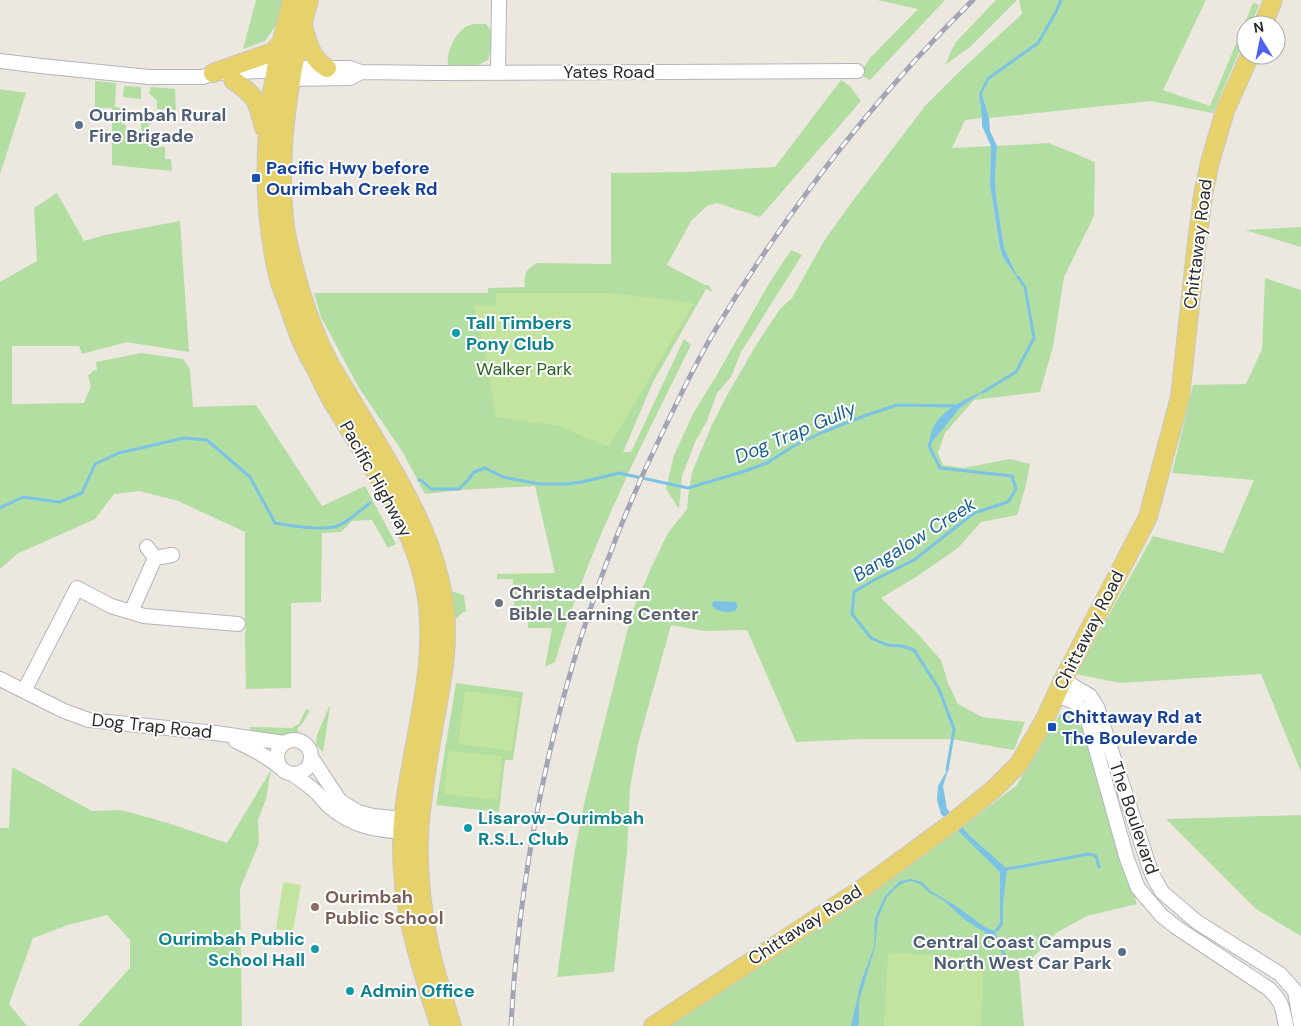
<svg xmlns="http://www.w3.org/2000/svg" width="1301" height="1026" font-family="'DM Sans',sans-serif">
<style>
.green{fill:#b2dea1;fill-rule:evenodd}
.pitch{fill:#c2e49e}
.water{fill:#7cc2e5}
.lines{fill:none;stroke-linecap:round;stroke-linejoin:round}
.stream{stroke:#7cc2e5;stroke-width:3}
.minor-casing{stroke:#b3b5be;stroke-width:16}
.major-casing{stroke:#c8c8c8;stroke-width:20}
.minor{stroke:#fff;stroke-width:14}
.major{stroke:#e6d16b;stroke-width:18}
.rail-casing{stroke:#a3a4b5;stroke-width:5}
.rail{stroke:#fff;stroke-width:3;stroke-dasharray:9;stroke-linecap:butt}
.service-dot{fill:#5c6f8a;stroke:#fff;stroke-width:2}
.transit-dot{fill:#1a4fb4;stroke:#fff;stroke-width:2}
.culture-dot{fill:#0f9aa8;stroke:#fff;stroke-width:2}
.worship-dot{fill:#6b7280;stroke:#fff;stroke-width:2}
.education-dot{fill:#8d6e63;stroke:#fff;stroke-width:2}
.labels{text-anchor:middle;stroke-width:4;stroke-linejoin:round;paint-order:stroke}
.street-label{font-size:18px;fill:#2c2c2c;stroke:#fff}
.service-label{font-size:18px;font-weight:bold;fill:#4e5e75;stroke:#fff;text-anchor:start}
.transit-label{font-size:18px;font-weight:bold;fill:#164399;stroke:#fff;text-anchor:start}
.culture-label{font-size:18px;font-weight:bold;fill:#0d838f;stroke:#fff;text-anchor:start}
.park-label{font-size:18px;fill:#2a6421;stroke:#fff}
.worship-label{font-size:18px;font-weight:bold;fill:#5b616d;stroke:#fff;text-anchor:start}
.education-label{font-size:18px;font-weight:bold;fill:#785e54;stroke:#fff;text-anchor:start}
.water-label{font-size:19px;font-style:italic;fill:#196193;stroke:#fff}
</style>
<rect width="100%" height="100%" fill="#ece8e0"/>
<path class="green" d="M256,0h27l-7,25 -11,16 -22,8z
M877,0h49v1l1,-1h18l-75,80 -11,-6 12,-17 47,-48z
M996,0h21l-47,47 -25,18 10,-22z
M1019,0h187l-43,90 47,16 43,-103 6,2 -8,20h-5v11l-33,77 -62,-12 -162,17 -7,-24 8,-17 -11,17 3,24 -17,2 -13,28 39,-2 -1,39 10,63 4,11 3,-2 -3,-9 -8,-53 -1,-17 2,-32 52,-3 46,19 -1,54 -30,61 -11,70 -13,45 -66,8 -29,33 -7,20 5,12 20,3 47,-9 20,5 -5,25 -8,26 -36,7 -23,26 -42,29 -35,21 37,36 23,26 7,23 10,21 24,13 43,5 -11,28 -63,-11h-89l-66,3 -49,-112 -43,1 -33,-6 -33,119 -8,44 -3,63 -13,121 -57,5 18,-128 10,-49 47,-188 19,-44 17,-35 19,-24 1,-11 4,-26 20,-47 13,-26 31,-54 24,-36 12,-11 32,-57 28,-39 73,-96 36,-36 61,-56zM982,393l-22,15 -30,36 12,-29 18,-12z
M474,24h12l5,6v20l-3,10 -10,5h-30c-2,-12 6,-29 15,-36 2,-3 7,-4 11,-5z
M841,80l9,6 11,15 -101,116 -43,-14 -10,3 -16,15 -24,44 38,20h4l4,7 -7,-3 -53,93 -30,70h8l53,-113 7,6c-51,103 -104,206 -136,317l-10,5 7,-39h-24v-21l-14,-1 -1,-27h-16v-5l58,-1 -20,-87 -74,4 -36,4 -23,-43 -41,-60 -8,-14 -32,-60 -7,-24h174v-5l37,-1c-1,-13 0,-17 12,-24l74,1v-91l75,-1 89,-5z
M95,81l21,2 -1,24 8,1 -1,16 4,1 1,15 15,-1 -1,-20 8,1 -1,26 17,1v12h6l1,12 -60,-6v-57h-17z
M124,86l17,1v12l-18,-2z
M151,87l24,2 1,21 -19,-1v-8l-8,-8z
M0,89l26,4 -26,81z
M57,193l27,48 21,-6 75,-14 9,131 -62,-10 -45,12 -3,-8h-67v58l72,-1 7,-17 -3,-11 4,-2v-2l5,-1 -1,-8 45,-9 42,6 7,10 3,38 63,-2 66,101 43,-20 31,58 -8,4 -16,-28 -20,1 -11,11 -19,1 -1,69 -30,1v85l-45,1 -1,-53 1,-8 -1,-9v-87l-67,-31 -39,-10 -25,3 -19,25 -78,35 -17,15v-287l37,-21 -3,-53z
M1301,227v20l-56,-17z
M791,250l11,5 -61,97 -10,25 -14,16 -10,28 -11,19 -14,36 -3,33 -13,-20 8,-34 20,-43 21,-34 55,-96z
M1265,278l36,12v482l-40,-98 -141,9 -44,-9 77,-138 70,17 31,-73 -82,-7 21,-88 53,-1 16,-35z
M451,591l13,4 2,16 -4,2 -7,7z
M456,683l67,9 -10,68h-8l-6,52 -63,-7z
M329,707h1l-7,45 -7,-7 1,-10z
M306,709l4,1 -7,13 -6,6 2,3c-14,4 -42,10 -50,-5l43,1 7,-4z
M1060,714c15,-1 17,7 25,18l52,172 -50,12 -31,17 -37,39 5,54h-354c95,-66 193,-130 289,-196l47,47 -44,-50 54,-41z
M12,767l80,44 29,-1 47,13 59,20 44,-73 -5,29 -8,21 1,23 -19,46 2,137h-164l52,-58v-28l-23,-25 -39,10 -35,13 -24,66 18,22h-27v-198h9z
M1301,815v121l-45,-27 -90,-90z"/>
<path class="pitch" d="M496,293h114l84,10 -85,144 -51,-21 -62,-9 -7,-44 -15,-68h22z
M465,691l54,7 -7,53 -54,-7z
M448,751l54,5 -4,44 -54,-6z
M283,882l18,3 -8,46 -17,-2z
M888,953l96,5 -3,68h-97z"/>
<path class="water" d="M991,76l-9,18 7,24 1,13 7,15 -2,32 1,17 8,53 15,32 -15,-21 -4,-11 -10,-63 1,-39 -9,-20v-8l-3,-24 8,-16z
M986,390l-26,18 -31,38c1,-5 1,-12 3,-16 9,-21 34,-31 54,-40z
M715,601l20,1 3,4 -2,4c-7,4 -17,2 -23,-3l-1,-4z
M949,767l-6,19 4,23 23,27 35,31 2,3 -4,34v20l-5,7 -6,3 -3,1 -24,-15 -22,-20 -13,-7 -10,-9 -9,-3 -8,2 -6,4 -10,10 -9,21 -3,29 -16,54v16l-1,9h-7l10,-44 13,-35 1,-29 10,-22 15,-15 11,-2 11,3 9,9 25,15 29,21 9,4 6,-8v-51l-59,-58 -4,-14 1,-14z"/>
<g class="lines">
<path class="stream" d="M989,78l49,-35 18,-31 5,-12
M983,392l33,-20 18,-34 -9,-51 -7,-10
M931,442l-2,4 11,22 72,8 4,13 -8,13 -34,11 -60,47 -40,20 -20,12 -2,22 19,24 16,7 15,1 12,4 25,39 15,40 -7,41
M419,480h2l10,9h28l9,-9 6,-8 11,-4 18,9 36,7h27l16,-2 37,-9 69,15 51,-15 28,-10 25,-16 31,-15 44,-17 30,-10 62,1
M0,508l23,-11 36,5 23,-9 13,-29 24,-11 65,-15 23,2 43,37 25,46c16,3 43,7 59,4 13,-3 26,-17 36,-24
M1002,870l87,-16 7,2 3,11
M993,932l14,28"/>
<g class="minor-casing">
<path id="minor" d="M0,61l41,5 108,11h54l10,-4 48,-2 44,-3h44l12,4 76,1 420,-2
M498,73l1,-73
M283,79l67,-1 11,-6
M147,547l8,11 17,-3
M131,612l24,-54
M0,679l64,32 25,9 127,13 68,10
M1063,680l27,16 7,11 52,159 4,10 9,16 35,30 83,52 15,17 6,35
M24,691l53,-103 34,18 33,10 94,8
M1056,695c14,5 24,7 31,22l40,142 11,29 24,28 14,11 93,62c14,14 13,17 17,37
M277 757a17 17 0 1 1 34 0a17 17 0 1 1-34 0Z
M236,741c16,8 31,15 45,27
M311,757l29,44 18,11 15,4 40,4
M292,774c9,6 17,11 25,19 4,4 8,10 13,14 25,22 51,23 83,26"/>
</g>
<g class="major-casing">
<path id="major" d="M292,0c-5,21 -11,42 -15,63 -13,69 -15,140 0,208 2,13 8,24 12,36 4,12 8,24 13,35 4,10 10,20 15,29 6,13 12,26 20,38 34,58 77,115 89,183 13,77 -16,153 -23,229 -6,74 14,136 37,205
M309,0c-19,69 -32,147 -25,218 2,23 9,46 15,68 8,27 18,55 32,80 18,31 37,61 55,92 27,47 50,90 58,144 6,39 -2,79 -9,117 -5,28 -10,57 -13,85 -7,48 -2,98 8,145 6,26 14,51 22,77
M1263,25l10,-25
M303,26c5,17 8,33 24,42
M213,73l60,-21 8,-9
M233,80c24,17 24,20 31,48
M653,1026l213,-140 86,-63 42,-34 25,-25 25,-43 19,-41 85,-163 32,-120 16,-147 7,-55 7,-33 15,-51 25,-56"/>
</g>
<use href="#minor" class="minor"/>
<use href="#major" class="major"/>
<g class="rail-casing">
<path id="rail" d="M511,1026c11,-208 63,-414 155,-601 16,-33 32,-67 51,-98 72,-119 157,-229 256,-327"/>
</g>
<use href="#rail" class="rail"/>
</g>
<g class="service-dot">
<circle cx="79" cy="125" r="5"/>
<circle cx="1122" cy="952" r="5"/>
</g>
<g class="transit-dot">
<rect x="251" y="173" width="10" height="10" rx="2.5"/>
<rect x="1047" y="722" width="10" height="10" rx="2.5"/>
</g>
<g class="culture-dot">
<circle cx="456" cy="333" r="5"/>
<circle cx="468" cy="828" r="5"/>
<circle cx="315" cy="949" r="5"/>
<circle cx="350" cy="991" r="5"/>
</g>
<circle class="worship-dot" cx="499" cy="603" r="5"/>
<circle class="education-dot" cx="315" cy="907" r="5"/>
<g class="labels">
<g class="street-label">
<text x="609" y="78">Yates Road</text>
<text transform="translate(1198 244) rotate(-83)" y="6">Chittaway Road</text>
<text transform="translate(376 479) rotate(61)" y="6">Pacific Highway</text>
<text transform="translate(1089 630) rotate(-63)" y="6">Chittaway Road</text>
<text transform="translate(152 726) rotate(6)" y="6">Dog Trap Road</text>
<text transform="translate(1134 818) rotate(71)" y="6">The Boulevard</text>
<text transform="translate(805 925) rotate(-33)" y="6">Chittaway Road</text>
</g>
<g class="service-label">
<text x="89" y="121">Ourimbah Rural<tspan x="89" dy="21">Fire Brigade</tspan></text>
<text x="1112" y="948" text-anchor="end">Central Coast Campus<tspan x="1112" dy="21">North West Car Park</tspan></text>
</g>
<g class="transit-label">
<text x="266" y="174">Pacific Hwy before<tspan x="266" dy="21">Ourimbah Creek Rd</tspan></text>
<text x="1062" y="723">Chittaway Rd at<tspan x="1062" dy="21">The Boulevarde</tspan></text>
</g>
<g class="culture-label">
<text x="466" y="329">Tall Timbers<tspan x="466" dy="21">Pony Club</tspan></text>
<text x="478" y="824">Lisarow-Ourimbah<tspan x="478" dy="21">R.S.L. Club</tspan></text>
<text x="305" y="945" text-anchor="end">Ourimbah Public<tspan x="305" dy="21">School Hall</tspan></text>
<text x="360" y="997">Admin Office</text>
</g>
<g class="park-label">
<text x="524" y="375">Walker Park</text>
</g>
<g class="worship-label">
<text x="509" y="599">Christadelphian<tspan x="509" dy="21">Bible Learning Center</tspan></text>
</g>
<g class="education-label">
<text x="325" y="903">Ourimbah<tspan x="325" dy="21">Public School</tspan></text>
</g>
<g class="water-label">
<text transform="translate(795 432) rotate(-23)" y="7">Dog Trap Gully</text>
<text transform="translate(914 539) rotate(-32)" y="7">Bangalow Creek</text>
</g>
</g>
<g transform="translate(1261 40) rotate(350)"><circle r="24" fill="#ffffff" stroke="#ababab"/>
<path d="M0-4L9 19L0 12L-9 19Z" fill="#4e61eb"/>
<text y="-8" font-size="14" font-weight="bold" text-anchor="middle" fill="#2c2c2c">N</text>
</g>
</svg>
